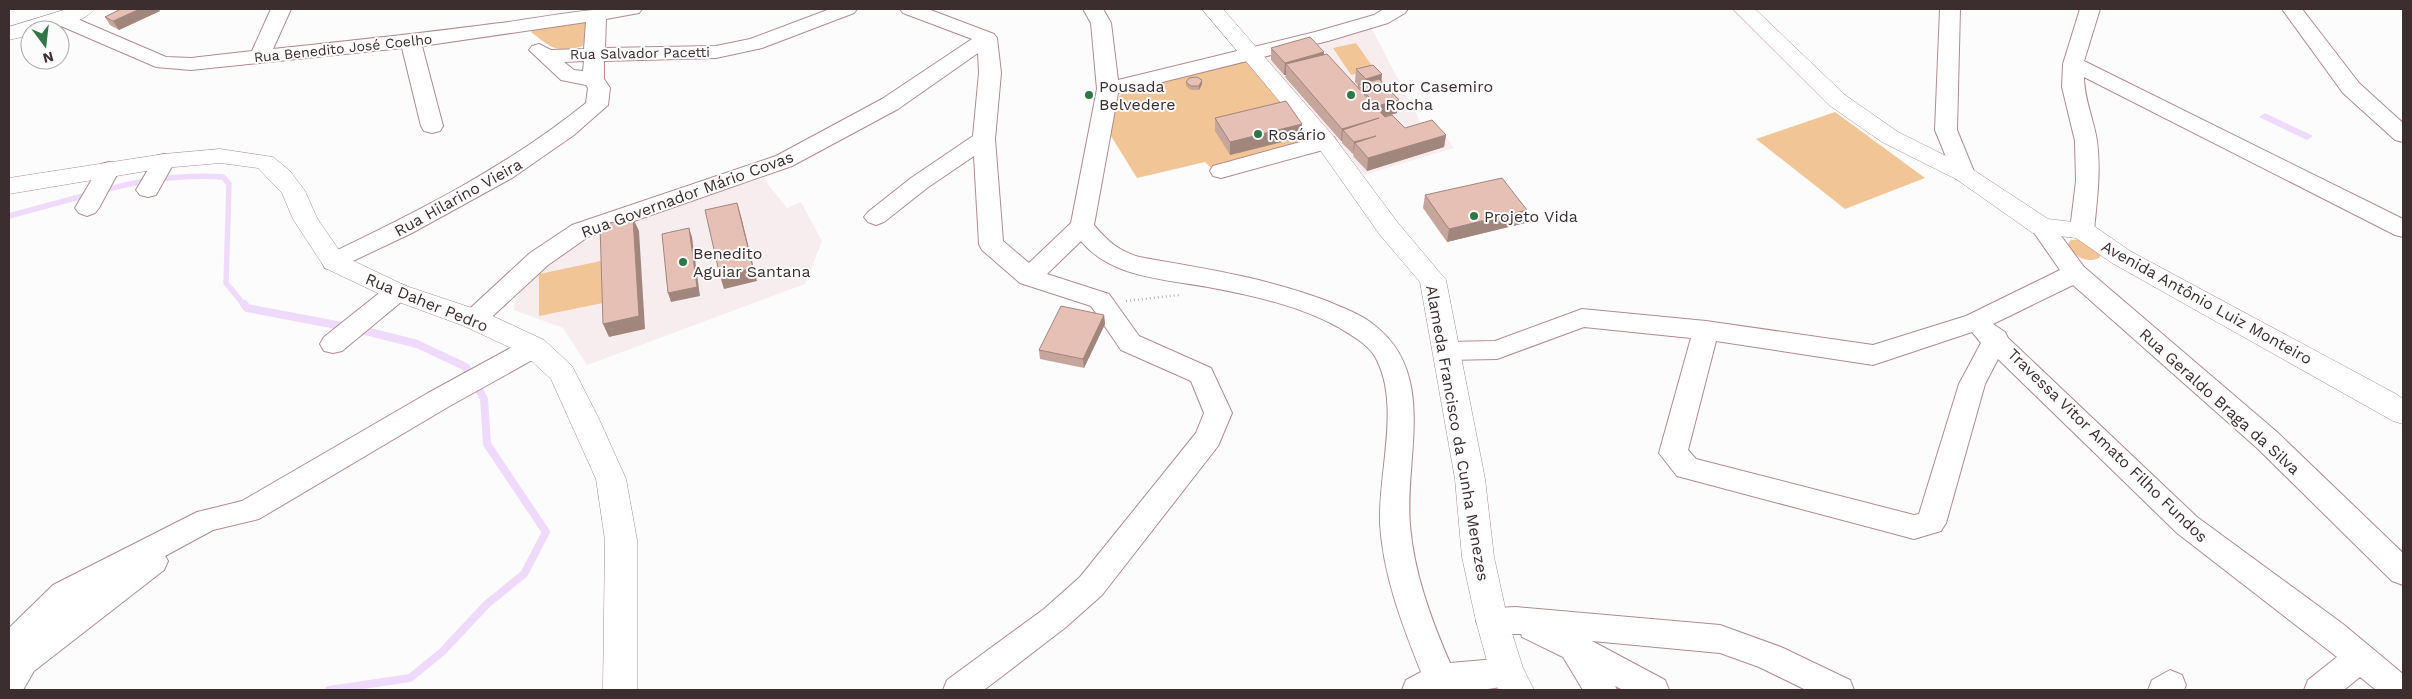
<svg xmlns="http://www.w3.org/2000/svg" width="2412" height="699" font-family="'Work Sans',sans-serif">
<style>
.built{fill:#f8edee}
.green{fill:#f2c597}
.water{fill:#efdafb}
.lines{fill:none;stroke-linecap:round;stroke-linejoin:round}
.stream-far1{stroke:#efdafb;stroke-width:5.5}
.stream{stroke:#efdafb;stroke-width:8}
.minor-casing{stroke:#b18b90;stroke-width:2}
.tertiary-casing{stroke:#b18b90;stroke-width:1}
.path{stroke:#bbb6b6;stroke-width:2.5;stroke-dasharray:1 3;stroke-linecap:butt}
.minor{fill:#fff;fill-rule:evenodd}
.tertiary{fill:#fff;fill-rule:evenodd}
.wall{fill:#c6a59b}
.shaded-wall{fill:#a1867e}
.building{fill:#e6c0b4;stroke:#a1867e}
.poi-dot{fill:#2f7845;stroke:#fcfcfc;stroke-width:2}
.labels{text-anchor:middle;stroke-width:4;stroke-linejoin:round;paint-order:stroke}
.far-street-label{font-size:14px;fill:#3c2d2e;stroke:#fcfcfc}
.poi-label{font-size:16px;fill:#3c2d2e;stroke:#fcfcfc;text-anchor:start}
.street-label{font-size:16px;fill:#3c2d2e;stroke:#fcfcfc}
</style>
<rect width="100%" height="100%" fill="#fcfcfc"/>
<path class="built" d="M1371,27l54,104 17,1 12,16 -90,27 -98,-116z
M763,178l24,30 14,-6 21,39 -17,43 -218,81 -24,-37 -49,-18 1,-10 15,-23 44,-30 44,-22z"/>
<path class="green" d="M581,21l6,1 -4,24c-26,8 -33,1 -52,-14l3,-4z
M1356,43l19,27 -24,5 -18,-27z
M1242,62l7,1 64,77 -102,28 -6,-6 -68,16 -26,-42 2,-33 10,-11z
M1835,112l90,66 -80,31 -89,-70z
M2081,239l21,14 -3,5c-14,6 -24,-2 -32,-13l4,-5z
M601,261l2,42 -64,13v-42z"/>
<path class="water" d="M2265,113l48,23 -6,4 -48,-23z"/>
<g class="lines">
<path class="stream-far1" d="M101,191c40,-11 80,-17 122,-14l6,7 -3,99 19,23
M9,216l81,-22"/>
<path class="stream" d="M244,304l3,4 100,19
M329,690l81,-12 32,-26 45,-48 37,-30 22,-42 -59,-88 -3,-45 -18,-32 -49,-23 -59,-15"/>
<g class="minor-casing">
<path id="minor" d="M271,9h20l-18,40c76,-8 151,-16 227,-26 48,-6 93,-17 142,-14l-3,4 -33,6 -1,29 111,-2 34,-7 80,-30h27l-3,4 -92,35 -46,10 -112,3v18l6,9 -2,17 -34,30 -62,43 -100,55 -78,37 -9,-2 -3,-6 3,-6c92,-44 182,-89 261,-153l2,-15 -2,-3 -25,-5 -32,-30 3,-4 7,-2 12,6 33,-1 2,-27 -164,24 21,80 -3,5 -8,2 -8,-2 -3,-5 -19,-78 -211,22 -35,-3 -102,-44 -3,-4 3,-4 7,-2 7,2 98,42 25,1 61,-7zM584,61l-1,10 -9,-1 -10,-8z
M900,9h28l66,25 3,4 4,35 -6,66 8,102 26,22 42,-40 26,-134 -6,-66 -8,-14h20l8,14 7,57 197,-48 59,-17 10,-6h24l-3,4 -17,10 -60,18 -210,52 -24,132c13,16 25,26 45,32 63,11 128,21 188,44 16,7 34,13 47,24 64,49 30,133 36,200 4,48 21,94 40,138l57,-5 11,4 5,10 -5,10c-32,12 -82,10 -116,8l4,-10 15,-8c-19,-48 -38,-97 -41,-149 -2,-51 22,-122 -6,-168 -8,-12 -23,-20 -36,-28 -38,-21 -83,-31 -125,-39 -45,-9 -101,-9 -132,-47l-34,33 62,20 30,42 72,32 21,45 -14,33 -116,149 -36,32 -82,63h-41l4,-10 97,-71 36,-32 116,-144 8,-20 -13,-32 -70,-31 -30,-44 -71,-23 -38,-33 -3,-6 -5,-88 -47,32 -43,34 -8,3 -8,-3 -4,-5 4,-5 43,-34 62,-42 6,-63 -1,-20 -80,56 -106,57 -204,71 -40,28 -65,60 -9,3 -9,-3 -4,-6 4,-6 65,-60 42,-28 204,-69 106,-57 90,-60 -69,-26z
M1940,9h20l-3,121 18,44 -3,5 -8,2 -8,-2 -3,-5 -18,-44z
M2080,9h20l-16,52 319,158v18l-8,-2 -311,-158c0,22 10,43 13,64 4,30 0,59 -3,89l-4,6 -8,2 -8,-2 -4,-6 6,-49 -1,-40 -13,-54 1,-23z
M2282,9h20l57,74 44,40v19l-8,-2 -52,-47z
M1326,135l8,2 3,5 -3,5 -113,31 -8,-2 -3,-5 3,-5z
M164,154l8,2 3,5 -19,34 -8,2 -8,-2 -4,-5 20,-34z
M109,162l8,2 3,5 -21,39 -4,5 -8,3 -8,-3 -4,-5 23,-39 3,-5z
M2042,219l8,2 34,46 193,165 126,121v32l-11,-4 -135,-133 -184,-163 -80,39 12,8 3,6 189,179 146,107 60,50v16h-27l-16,-13 -16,13h-40l4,-10 29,-23 -160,-124 -179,-174 -13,25 -39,139 -5,8 -27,8 -237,-63 -18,-23 32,-115 -107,-11 -87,32 -50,1 -9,-2 -4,-7 4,-7 9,-2 48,-1 87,-32 124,12 167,24 93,-29 94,-46 -30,-43 4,-6zM1972,332l9,11 -22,41 -40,130 -5,1 -218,-56 -8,-9 28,-109 157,24z
M397,283l9,3 4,6 -4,6 -64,53 -9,2 -9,-2 -4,-7 4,-7 64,-51z
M534,338l9,2 4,7 -4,7 -95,53 -189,112 -46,11 -48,26 3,5 -4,9 -130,101 -11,19h-14v-62l44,-43 144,-73 45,-11 186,-108 97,-53z
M1516,607l204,18 61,22 69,33 4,10h-48l-47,-23 -39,-14 -128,-12 73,39 4,10h-46l-8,-4 2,4h-34l-20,-33 -41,-20 -1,-3h-29l-11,-3 -5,-10 5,-10 11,-3z
M2170,670l12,5 4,10 -2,5h-36l4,-10z"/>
</g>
<g class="tertiary-casing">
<path id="tertiary" d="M67,9h27c-10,15 -47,21 -64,21v5l-21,5v-13z
M1202,9h21l111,128 64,86 48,57 39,199 9,78 14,64 15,47 11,22h-35l-9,-18 -14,-51 -14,-64 -7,-78 -35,-197 -40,-47 -62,-88z
M1733,9h22l90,86 53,37 74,37 76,50 43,5 39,27 266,143 7,5v25l-10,-3 -281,-158 -36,-25 -43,-5 -77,-54 -74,-37 -53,-37z
M220,149l53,8 17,14 15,20 12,27 26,38 63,30 78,26 60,28 28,26 27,53 27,60 11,61v150h-34l2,-150 -9,-61 -45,-100 -27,-25 -60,-28 -76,-28 -63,-30 -32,-49 -11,-26 -24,-25 -38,-5 -56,5 -155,26v-16l155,-24z"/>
</g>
<path class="path" d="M1126,301l53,-6"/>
<use href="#minor" class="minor"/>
<use href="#tertiary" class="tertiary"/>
</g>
<path class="wall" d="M121,9h37l2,2 -41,19 -9,-5 -5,-8z
M1271,48l53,6 34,33v-2l-3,-3 1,-13 26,12 17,19 -2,13 -12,3 20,12 41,7 -2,12 -77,24 -14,-15 1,-1 -12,-12v-2h-1l-56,-64 1,-2h-2l-13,-15z
M1186,82l16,2 -3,6h-8l-5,-4z
M1215,118l87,6v13l-72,18 -15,-24z
M1425,195l102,15 -2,13 -78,19 -24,-34z
M1104,315l1,9 -21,44 -44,-9 -1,-9z"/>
<path class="shaded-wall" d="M140,9h18l2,2 -41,19 -6,-9z
M1324,52l-1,13 -37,-1v11h-2l1,-12z
M1382,74l-1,13 -17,5 2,-13z
M1202,80v4l-3,6v-4z
M1399,100l-2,13 -21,6 1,-13z
M1379,118l-36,12 -1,11h-1l1,-12z
M1302,124v13l-72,18v-13z
M1446,135l-2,12 -77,24 1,-13z
M1376,136l-21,7 -2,12 1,-13z
M737,203l4,13 16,65 -33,8 -4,-13z
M1527,210l-2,13 -78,19 2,-13z
M633,218l6,13 6,98 -36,8 -6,-13z
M689,228l3,9 8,59 -29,6 -3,-9z
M1104,315l1,9 -21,44 -1,-9z"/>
<path class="building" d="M121,9h19l-27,12 -8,-4z
M1310,37l14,15 -39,11 -14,-15z
M1327,54l58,63 7,-2 13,13 27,-8 14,15 -78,23 -13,-15 21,-7 -22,6 -11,-12 36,-12 -37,11 -56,-65z
M1373,65l9,9 -16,5 -10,-10z
M1197,77l5,3 -3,6h-8l-5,-4 3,-4z
M1379,79l20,21 -22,6 -19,-21z
M1286,101l16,23 -72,18 -15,-24z
M1502,178l25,32 -78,19 -24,-34z
M737,203l16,65 -33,8 -15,-66z
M633,218l6,98 -36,8 -3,-99z
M689,228l8,59 -29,6 -6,-59z
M1061,306l43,9 -21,44 -44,-9z"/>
<g class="poi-dot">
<circle cx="1089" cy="95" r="5"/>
<circle cx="1351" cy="95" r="5"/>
<circle cx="1258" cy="134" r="5"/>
<circle cx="1474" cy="216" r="5"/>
<circle cx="683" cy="262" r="5"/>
</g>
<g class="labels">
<g class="far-street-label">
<text transform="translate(343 48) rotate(-6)" y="5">Rua Benedito José Coelho</text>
<text transform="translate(640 53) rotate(-1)" y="5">Rua Salvador Pacetti</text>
</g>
<g class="poi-label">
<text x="1099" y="92">Pousada<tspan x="1099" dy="18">Belvedere</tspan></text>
<text x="1361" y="92">Doutor Casemiro<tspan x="1361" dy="18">da Rocha</tspan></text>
<text x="1268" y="140">Rosário</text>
<text x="1484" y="222">Projeto Vida</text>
<text x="693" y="259">Benedito<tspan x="693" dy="18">Aguiar Santana</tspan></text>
</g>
<g class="street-label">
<text transform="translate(687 194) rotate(-20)" y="6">Rua Governador Mário Covas</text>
<text transform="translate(458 197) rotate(-29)" y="6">Rua Hilarino Vieira</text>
<text transform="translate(427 302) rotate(22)" y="6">Rua Daher Pedro</text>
<text transform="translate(2207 302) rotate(29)" y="6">Avenida Antônio Luiz Monteiro</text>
<text transform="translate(2220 401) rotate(42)" y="6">Rua Geraldo Braga da Silva</text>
<text transform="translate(1458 433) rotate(80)" y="6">Alameda Francisco da Cunha Menezes</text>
<text transform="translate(2108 445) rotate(44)" y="6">Travessa Vitor Amato Filho Fundos</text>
</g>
</g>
<rect width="2412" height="699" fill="none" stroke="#3c2d2e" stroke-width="20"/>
<g transform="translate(45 45) rotate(165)"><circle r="24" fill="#fcfcfc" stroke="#afa9aa"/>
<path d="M0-4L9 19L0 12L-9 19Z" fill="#2f7845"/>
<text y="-8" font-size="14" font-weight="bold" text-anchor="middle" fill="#3c2d2e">N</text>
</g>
</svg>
